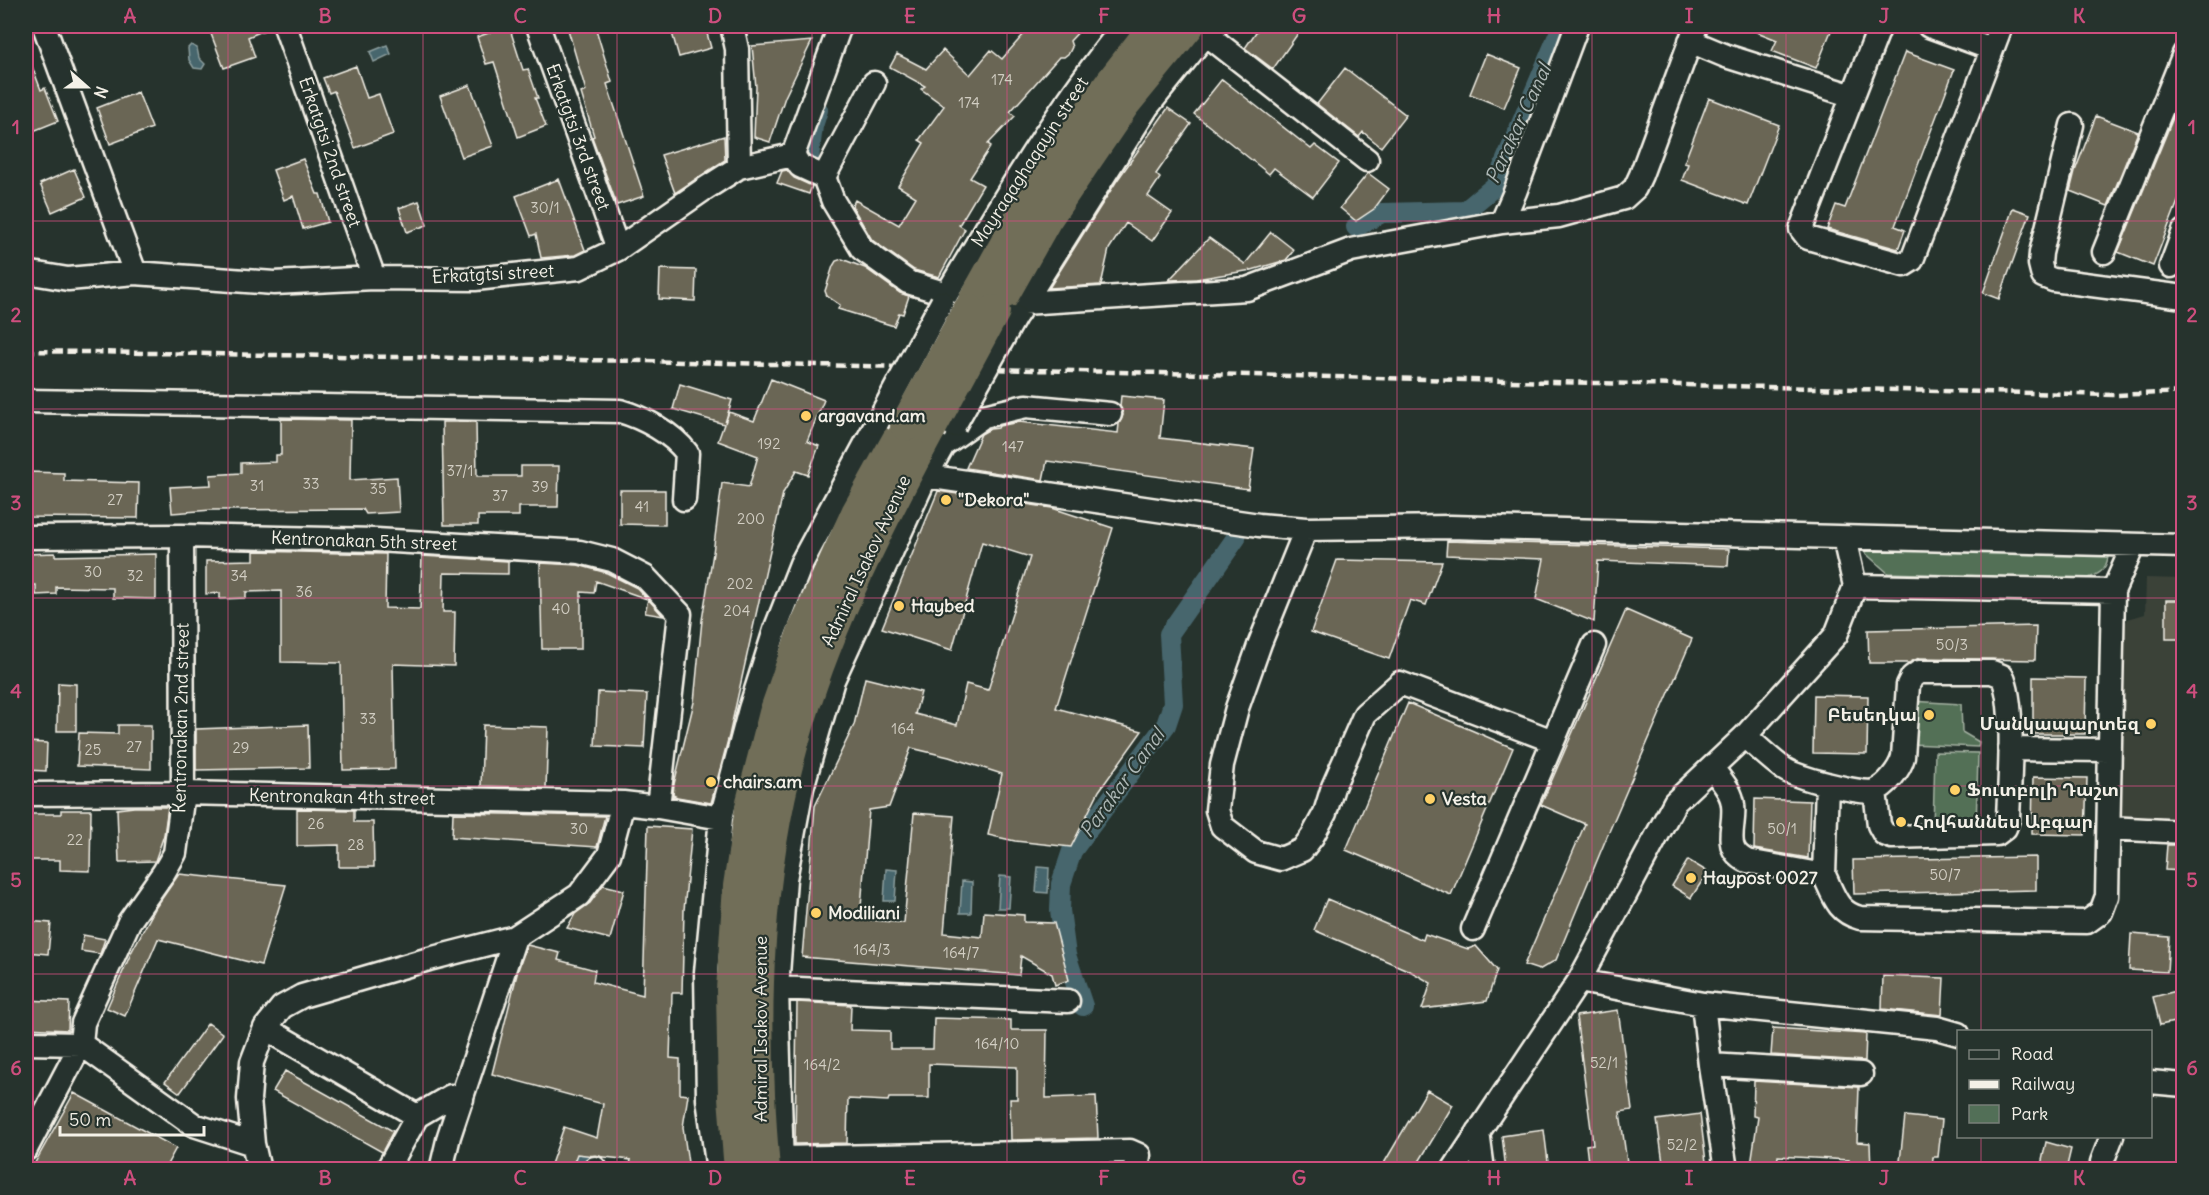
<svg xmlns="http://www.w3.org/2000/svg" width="2209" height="1195" font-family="Delius,'Noto Sans Armenian',sans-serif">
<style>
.built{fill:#3b4239}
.green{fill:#526f57;stroke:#a3b0a0;stroke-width:1.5}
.water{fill:#47666d;stroke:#8c9e9e;stroke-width:1.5}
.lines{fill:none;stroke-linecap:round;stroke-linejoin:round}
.canal{stroke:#47666d;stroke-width:20}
.building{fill:#6b6654;stroke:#f4f1e8;stroke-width:1.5}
.minor-casing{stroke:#f4f1e8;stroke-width:27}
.highway-casing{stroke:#f4f1e8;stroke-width:36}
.minor{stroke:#26332d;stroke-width:22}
.highway{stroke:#716e59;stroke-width:32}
.rail{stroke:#f4f1e8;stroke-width:4.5;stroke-dasharray:9 4.5;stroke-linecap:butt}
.minor-bridge-casing{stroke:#f4f1e8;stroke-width:27;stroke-linecap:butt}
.highway-bridge-casing{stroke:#f4f1e8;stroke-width:36;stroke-linecap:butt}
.minor-bridge{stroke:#26332d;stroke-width:22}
.highway-bridge{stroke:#716e59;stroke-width:32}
.grid{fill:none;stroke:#ce4e7e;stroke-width:1.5;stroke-opacity:0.55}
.poi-dot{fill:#ffd166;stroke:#26332d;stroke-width:2}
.labels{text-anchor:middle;stroke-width:4.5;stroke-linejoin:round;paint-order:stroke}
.number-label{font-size:15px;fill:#d2cec3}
.street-label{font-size:18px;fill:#f4f1e8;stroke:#26332d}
.poi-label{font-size:18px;font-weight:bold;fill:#f4f1e8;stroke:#26332d;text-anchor:start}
.water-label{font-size:20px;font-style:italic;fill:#afb9b7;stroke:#26332d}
.neatline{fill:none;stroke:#ce4e7e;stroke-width:2}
.grid-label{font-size:20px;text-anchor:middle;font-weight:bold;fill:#ce4e7e}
</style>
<rect width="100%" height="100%" fill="#26332d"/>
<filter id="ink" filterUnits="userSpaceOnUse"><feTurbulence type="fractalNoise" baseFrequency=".0167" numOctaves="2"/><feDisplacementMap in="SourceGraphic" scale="12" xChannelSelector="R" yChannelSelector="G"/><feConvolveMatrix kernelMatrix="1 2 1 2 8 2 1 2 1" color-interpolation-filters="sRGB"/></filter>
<g filter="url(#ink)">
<path class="built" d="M2146,578l37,1v241l-65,-3 2,-186 8,-12 17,-5z"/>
<path class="green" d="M1871,546l226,3 11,8c-2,14 -10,18 -23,22l-197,-6 -25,-22z
M1911,701l50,3 1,28 17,10 -1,5 -68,-3z
M1935,752l43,1 -2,76 -43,-1z"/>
<path class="water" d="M191,45l6,3 2,10 6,6 -3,5 -8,-1 -5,-8 -1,-12z
M387,45l4,9 -17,8 -4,-10z
M1038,867l11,1 -1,25 -12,-1z
M886,869l11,1 -2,31h-11z
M1000,876l11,1 -2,31h-11z
M962,881l10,1 -1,31h-11z"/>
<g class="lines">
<path class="canal" d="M809,158l4,-32 5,-16
M1356,227l26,-14 83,-2 30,-25 67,-160
M1083,1006l-17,-51 -6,-45 1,-26 11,-33 94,-126 7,-21 -4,-70 67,-96
M581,1170l4,-17"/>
</g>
<path class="building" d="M208,26h64v1l-24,10 7,20 -31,11z
M509,26l14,44 5,-1 10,29h-3l11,28 -28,11 -24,-75 -8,2 -9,-27z
M567,26h28l17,56 -5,2 37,112 -27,9 -25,-68 2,-1 -13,-43 5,-2z
M670,26h35l6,22 -32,9z
M1031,26h53l-14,15 2,6 -3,6 -5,4h-5l-24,27 -25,28 5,4 -27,28 3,2 -21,32 13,7 -24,40 6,4 -26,48 -25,-7 -42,-30 -20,-34 3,-6 44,25 17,-28 -18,-11 26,-43 -5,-3 25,-34 -23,-17 4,-3 -35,-19 7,-13 29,15 17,-19 27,25 21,-25 11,9z
M1260,26h29l10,6 -26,37 -28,-21z
M1742,26h91l-17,42 -44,-17 5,-11z
M812,41l-27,56 -15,45 -16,-5 2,-50 -4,-41z
M1905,52l49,18 -59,156 10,4 -7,19 -71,-20 9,-24 9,3z
M27,53l14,37 4,-2 13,33 -32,13z
M1486,54l35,14 -17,40 -34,-14z
M356,66l11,32 12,-4 14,40 -38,14 -21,-57 -5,2 -6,-15z
M1345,68l61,47 -25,32 -18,-15 -4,5 -42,-33z
M1222,79l89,70 4,-4 24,18 -26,34 -39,-29 -5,6 -75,-60z
M470,85l23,61 -31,11 -22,-61z
M2184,91v95l-31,80 -35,-14z
M138,92l14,36 -42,16 -13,-36z
M1709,98l70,27 -31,80 -66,-25 6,-16 -4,-1z
M1168,108l23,16 -35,50 4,4 -12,18 24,17 -20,28 -26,-18 -17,26 -8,36 -52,3 67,-106z
M2096,116l42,16 -30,74 -38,-15 5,-20z
M724,136l1,24 -50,33 -14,-38z
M303,159l14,35h3l8,28 -25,7 -10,-33 -9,4 -11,-30z
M74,169l12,28 -34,15 -12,-28z
M787,170l7,8 18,8 -3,8 -32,-11 5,-12z
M1368,173l21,16 -15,20 -18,12 -16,-13z
M559,179l26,71 -10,5 -34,3 -5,-24 -5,2 -15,-40z
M419,201l8,24 -20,7 -8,-24z
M2013,208l17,6 -31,85 -16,-6z
M1271,232l23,18 -8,10 -34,10 -56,9 -27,1 40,-42 36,26z
M842,259l23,9 35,25 9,3 -6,18 -4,-1 -5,13 -56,-17 2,-4 -13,-9 -2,-5 8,-25 3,-5z
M660,269l36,1 -1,31 -36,-2z
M771,379l53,21 -17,41 12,5 -11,29 -12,-4 -13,22 -54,243 -18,67 -34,-6 -4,-2 1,-11 20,-82 8,-82 11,-67 9,-70 27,4 9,-31 -40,-15 6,-17 -51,-15 7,-25 52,16 -7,23 4,-11 25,9z
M1121,396l43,4 -4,38 94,11 -6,40 -201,-28 -4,19 -77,-12 15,-34 9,-5 8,-1 1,-2 20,-4 99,11 1,-9 4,-9 -3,-9z
M281,419l70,1 -1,60 47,-3 2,35 -33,2 -3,-5 -151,1 -40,3 -2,-26 41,-2 -1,-10 31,-2v-10l35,-1v-7h5z
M442,422h34l1,54h44v-10h38l-1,41h-39v9h-41v9h-34z
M26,472l38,1v8l75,2 -1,35 -112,-1z
M620,490h45v35l-45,-1z
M938,491l114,17 61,20 -57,180 86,23 -43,60 -28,56 -56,-6 -27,-6 14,-61 -53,-17 -38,-9 -22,59 -20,3 -9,109 44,4 10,-110 40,3 -10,117 38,4 2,-25 40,3v7l30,1 15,57 -14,5 -3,-11 -31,-18 -2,19 -217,-18 13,-151 39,-81 11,-47 56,14 -6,22 42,11 9,-41 22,6 42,-133 -48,-15 -30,108 -70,-22z
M1447,541l282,8 -1,17 -130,-5 -4,61 -58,-23 8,-40 -98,-4z
M254,551l132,3 -1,54 35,1 2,-53 86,5v13l-64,-1 -1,39h12l-1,54 -61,-2 2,105 -52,1 -2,-107 -60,-1v-71l-35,1v6l-26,1v-6l-14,1v-33l48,-1z
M55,553v3l101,-2v45l-43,-1v-10l-57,-1v7l-20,1v-10h-10v-31z
M1337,560l105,2 -16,43 -16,-5 -21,59 -78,-27z
M540,563l38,2 29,8 30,15 10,11 -51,-18 -2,12 -13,-1v57h-39z
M648,599l15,17 -18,-3z
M2166,600h18v39h-18z
M1626,610l66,29 -84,195 -52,126 -17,10 -15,-5 61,-141 -44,-19z
M2036,626l-1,34 -116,-2 -10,5h-40l-1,-33z
M2033,677l53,1 -1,56h-52z
M58,683l18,1v47h-19z
M598,692l49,2 -3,54 -49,-2z
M1814,695l54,1 -1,58 -54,-1z
M1408,703l105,45 -62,147 -105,-45z
M118,725h33v44l-74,-3 2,-33 39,1z
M308,725l1,43 -113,2v-41z
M483,725l65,2 -2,61 -65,-2z
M26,742l21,1 -1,28 -20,-1z
M2033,777l54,1 -2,57 -53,-1z
M1755,799l55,2 -2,57 -54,-9z
M134,807h34l-4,28 -9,26 -36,1 -2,-53z
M297,809l57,1v12h19l1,45h-35v-22l-42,1z
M61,810h30l-1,61 -30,-1v-10h-34v-46h35z
M453,813l152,3 -8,31 -145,-10z
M648,826l44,3 -8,81 -2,83h-10l-2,65 10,1v35l8,1 -5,32 6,43h-60l2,-10 -54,-6 -6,16h-22l15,-43 33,11 6,-34 -111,-30 26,-104 9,-25 33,8 -2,7 37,10 -2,12 50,13z
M2167,845h17v26l-19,-1z
M2036,857v33l-182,4 -1,-34z
M1688,860l20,12 -17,26 -19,-12z
M179,874l107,11 -25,80 -103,-26 -33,77 -18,-8 25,-57 24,-44z
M603,885l21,5 -14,49 -43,-11 8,-14 15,-11z
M1327,899l96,41 2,-6 43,15 8,-3 21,24 -10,31 -65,8 9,-26 -21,-12 -96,-41z
M26,921l25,2 -3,31 -22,-2z
M2131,934l38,3 -2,35 -38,-2z
M83,935l22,4 -5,15 -19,-3z
M1883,976l61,2 -2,37 -60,-6z
M2184,989v31l-24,5 -7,-28z
M26,1000l43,2 -1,28 -42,-2z
M797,1002l54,3 -1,25 40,1v18h43l1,-31 77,2v10h36l-1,68 50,-2 2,42 -87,2 -1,-41h7v-32l-88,-3v34h-40l-1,3 -40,-2 -1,44 -52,1z
M1618,1010l14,100 -12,2 8,58h-39l-3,-25 7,-1 -17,-128z
M208,1023l15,11 -43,59 -15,-11z
M1773,1028l93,6 -1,27 -94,-6z
M285,1071l108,60 -11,21 -109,-61z
M1754,1081l105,6 -2,55 13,1 1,27h-23l1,-10 -71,-4 -2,14h-21l1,-5 -5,-1 7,-47 -5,-1z
M1427,1090l26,15 -19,32 -20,33h-34z
M74,1093l102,55 -12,22h-133z
M1700,1114l7,56h-43l-7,-50z
M1905,1116l37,4 -4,37h-5l-1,13h-33z
M1544,1130l5,40h-43l-4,-34z
M2046,1142l25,7 -5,21h-26z"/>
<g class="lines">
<g class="minor-casing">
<path id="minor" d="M44,26l91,247
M285,26l89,252
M538,26l80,223
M732,26l5,23 2,118
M1880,26l-79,203 7,9 96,27 8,-5 89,-234
M1929,26l63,23
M1206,34l161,126
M1690,41l36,15 127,40
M2072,125l-31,128 -1,11 3,12 10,4 131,17
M793,155l7,11 24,11 9,24 29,48 46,33 39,12
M793,155l47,-129
M824,177l50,-94
M1502,222l13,-30 62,-166
M2104,252l80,-198
M2171,266l13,-35
M26,272l42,7 67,-6 139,10 100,-5 101,1 104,-11 39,-19 85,-59 36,-23 54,-12
M942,302c57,-95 112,-190 182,-276
M1023,303l224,-14 104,-39 151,-28 57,-6 65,-18 11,-10 6,-13 55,-149
M1017,314l131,-208 58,-72 10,-8
M26,401l594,10c24,7 52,22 67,42l-3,46
M946,443l38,-27 42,-10 84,8
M926,476l333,49 47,4 144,-2 734,19
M1306,529l-46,114 -23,65 -15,57 -5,45 5,16 34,26 25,7 21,-9 10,-13 13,-24 8,-26 32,-73 35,-31 153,58
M26,537l156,-1 194,4 204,12 32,8 33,17 35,37 -22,193
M1855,586l258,5
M1745,736c13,11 25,23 39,33 12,8 77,26 90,22 12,-4 26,-22 29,-34l5,-72 4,-8 7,-5h73l10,4c14,28 7,109 6,143l-3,9 -8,6 -105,3 -8,-3 -5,-9 -4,-34
M2010,749l100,1
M1712,768c8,11 20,23 21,37 3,22 -12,43 14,56l77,14c10,21 13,37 36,43l227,4 14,-10 6,-16 6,-305 20,-45
M26,794l157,-1 440,10 35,4 63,11
M2109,828l75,4
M1824,875l3,-91
M1473,929l121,-284
M1579,981l124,23 234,24 21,6
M777,988l291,13
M1703,1004l7,61 16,105
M265,1028l152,88
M26,1043l55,1 113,81 59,19
M1710,1065l151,9
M2150,1082l34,3
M1478,1132l5,38
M26,1149l55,-105 2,-21 46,-101 35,-50 11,-19 8,-60 -1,-257
M781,1158l349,-7 9,4 -1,9 -5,6
M259,1170l-6,-26 -4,-45 3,-37 13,-34 17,-21 20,-11 127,-37 86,-22 64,-42 30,-40 14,-52
M387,1170l30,-54 34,-20 11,3
M441,1170l8,-34 66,-199
M595,1170v-2
M718,1170l-10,-71 -2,-127 15,-154 29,-109 25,-79 26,-66 76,-141
M782,1170l-5,-182 8,-109 17,-91 31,-108 93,-204 28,-50
M1453,1170l126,-189 96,-179 70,-66 91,-101 19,-49 -11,-48
M2104,1170l-2,-8 10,-26"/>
</g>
<g class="highway-casing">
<path id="highway" d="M973,303l66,-119 74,-104 42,-54
M994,311l52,-92 78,-115 64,-78
M740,1170l-6,-73 -2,-107 7,-104 13,-84 23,-89 29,-83 53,-117 49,-88
M764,1170c-13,-151 -10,-306 36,-451 31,-101 80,-197 130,-290"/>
</g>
<use href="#minor" class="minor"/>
<use href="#highway" class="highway"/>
<path class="rail" d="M26,351l616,10 1474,34 68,-3"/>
<g class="minor-bridge-casing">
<path id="minor-bridge" d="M877,423l65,-121
M954,426l61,-109"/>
</g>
<g class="highway-bridge-casing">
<path id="highway-bridge" d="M906,425l63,-115
M930,429l64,-118"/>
</g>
<use href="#minor-bridge" class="minor-bridge"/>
<use href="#highway-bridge" class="highway-bridge"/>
</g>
</g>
<path class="grid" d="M228,26v1144M423,26v1144M617,26v1144M812,26v1144M1007,26v1144M1202,26v1144M1397,26v1144M1592,26v1144M1786,26v1144M1981,26v1006M26,221h2158M26,409h2158M26,598h2158M26,786h2158M26,974h2158M1981,1136v34"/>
<g class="poi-dot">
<circle cx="806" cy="416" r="6"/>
<circle cx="946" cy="500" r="6"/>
<circle cx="899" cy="606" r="6"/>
<circle cx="1929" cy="715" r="6"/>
<circle cx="2151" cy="724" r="6"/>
<circle cx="711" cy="782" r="6"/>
<circle cx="1955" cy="790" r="6"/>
<circle cx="1430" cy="799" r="6"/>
<circle cx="1901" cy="822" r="6"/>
<circle cx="1691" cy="878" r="6"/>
<circle cx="816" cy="913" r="6"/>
</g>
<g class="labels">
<g class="number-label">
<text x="1002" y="85">174</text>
<text x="969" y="108">174</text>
<text x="545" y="213">30/1</text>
<text x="769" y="449">192</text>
<text x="1013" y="452">147</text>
<text x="460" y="476">37/1</text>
<text x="311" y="489">33</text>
<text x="257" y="491">31</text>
<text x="540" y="492">39</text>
<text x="378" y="494">35</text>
<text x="500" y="501">37</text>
<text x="115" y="505">27</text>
<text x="642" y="512">41</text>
<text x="751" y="524">200</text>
<text x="93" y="577">30</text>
<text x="135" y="581">32</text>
<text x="239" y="581">34</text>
<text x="740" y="589">202</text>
<text x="304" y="597">36</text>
<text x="561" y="614">40</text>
<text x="737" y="616">204</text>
<text x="1952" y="650">50/3</text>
<text x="368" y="724">33</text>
<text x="903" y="734">164</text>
<text x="134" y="752">27</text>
<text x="241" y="753">29</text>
<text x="93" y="755">25</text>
<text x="316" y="829">26</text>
<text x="579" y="834">30</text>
<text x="1782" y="834">50/1</text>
<text x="75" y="845">22</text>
<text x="356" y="850">28</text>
<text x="1945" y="880">50/7</text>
<text x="872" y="955">164/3</text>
<text x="961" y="958">164/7</text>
<text x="997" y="1049">164/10</text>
<text x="1604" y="1068">52/1</text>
<text x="822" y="1070">164/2</text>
<text x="1682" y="1150">52/2</text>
</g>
<g class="street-label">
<text transform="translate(578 137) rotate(70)" y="6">Erkatgtsi 3rd street</text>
<text transform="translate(330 152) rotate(71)" y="6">Erkatgtsi 2nd street</text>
<text transform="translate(1030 162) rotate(-57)" y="6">Mayraqaghaqayin street</text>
<text transform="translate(493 274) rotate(-3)" y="6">Erkatgtsi street</text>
<text transform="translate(364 541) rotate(2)" y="6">Kentronakan 5th street</text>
<text transform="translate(866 561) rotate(-65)" y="6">Admiral Isakov Avenue</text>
<text transform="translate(181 718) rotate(-89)" y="6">Kentronakan 2nd street</text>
<text transform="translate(342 797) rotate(1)" y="6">Kentronakan 4th street</text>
<text transform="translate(761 1029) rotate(-90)" y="6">Admiral Isakov Avenue</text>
</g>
<g class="poi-label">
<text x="818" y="422">argavand.am</text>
<text x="958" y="506">"Dekora"</text>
<text x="911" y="612">Haybed</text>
<text x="1917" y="721" text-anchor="end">Բեսեդկա</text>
<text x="2139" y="730" text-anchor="end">Մանկապարտեզ</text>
<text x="723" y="788">chairs.am</text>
<text x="1967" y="796">Ֆուտբոլի Դաշտ</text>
<text x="1442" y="805">Vesta</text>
<text x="1913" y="828">Հովհաննես Աբգար</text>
<text x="1703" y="884">Haypost 0027</text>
<text x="828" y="919">Modiliani</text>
</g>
<g class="water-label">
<text transform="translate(1518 124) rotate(-65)" y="7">Parakar Canal</text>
<text transform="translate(1122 783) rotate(-54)" y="7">Parakar Canal</text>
</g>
</g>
<rect width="2209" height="1195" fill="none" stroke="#26332d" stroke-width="66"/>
<rect x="1957" y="1030" width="195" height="108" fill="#26332d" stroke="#787f78" stroke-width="1.5"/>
<rect x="1969" y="1050" width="30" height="9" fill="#26332d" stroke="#787f78" stroke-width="1.5"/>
<text x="2011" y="1060" font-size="18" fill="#f4f1e8">Road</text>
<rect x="1969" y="1080" width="30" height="9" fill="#f4f1e8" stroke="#787f78" stroke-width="1.5"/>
<text x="2011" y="1090" font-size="18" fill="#f4f1e8">Railway</text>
<rect x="1969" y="1105" width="30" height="18" fill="#526f57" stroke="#787f78" stroke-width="1.5"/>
<text x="2011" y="1120" font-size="18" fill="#f4f1e8">Park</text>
<g transform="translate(87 87) rotate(111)" stroke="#26332d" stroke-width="4.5" paint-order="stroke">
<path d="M0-4.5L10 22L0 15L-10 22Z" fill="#f4f1e8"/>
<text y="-9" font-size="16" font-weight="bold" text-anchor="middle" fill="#f4f1e8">N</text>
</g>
<path d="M60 1126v9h144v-9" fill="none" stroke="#f4f1e8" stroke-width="3"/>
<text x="69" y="1126" font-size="18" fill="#f4f1e8" stroke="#26332d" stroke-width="4.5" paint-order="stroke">50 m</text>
<rect x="33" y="33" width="2143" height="1129" class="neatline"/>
<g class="grid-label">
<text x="130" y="23">A</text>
<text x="325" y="23">B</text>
<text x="520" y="23">C</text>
<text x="715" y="23">D</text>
<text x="910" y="23">E</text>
<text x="1104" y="23">F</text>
<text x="1299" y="23">G</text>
<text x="1494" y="23">H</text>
<text x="1689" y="23">I</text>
<text x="1884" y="23">J</text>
<text x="2079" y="23">K</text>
<text x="16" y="134">1</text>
<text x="2192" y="134">1</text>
<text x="16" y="322">2</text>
<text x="2192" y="322">2</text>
<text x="16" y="510">3</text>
<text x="2192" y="510">3</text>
<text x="16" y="698">4</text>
<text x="2192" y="698">4</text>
<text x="16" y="887">5</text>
<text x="2192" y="887">5</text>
<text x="16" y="1075">6</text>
<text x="2192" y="1075">6</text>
<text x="130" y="1185">A</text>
<text x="325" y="1185">B</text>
<text x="520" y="1185">C</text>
<text x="715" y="1185">D</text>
<text x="910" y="1185">E</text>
<text x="1104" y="1185">F</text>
<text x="1299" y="1185">G</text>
<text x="1494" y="1185">H</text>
<text x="1689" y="1185">I</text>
<text x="1884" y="1185">J</text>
<text x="2079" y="1185">K</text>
</g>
</svg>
